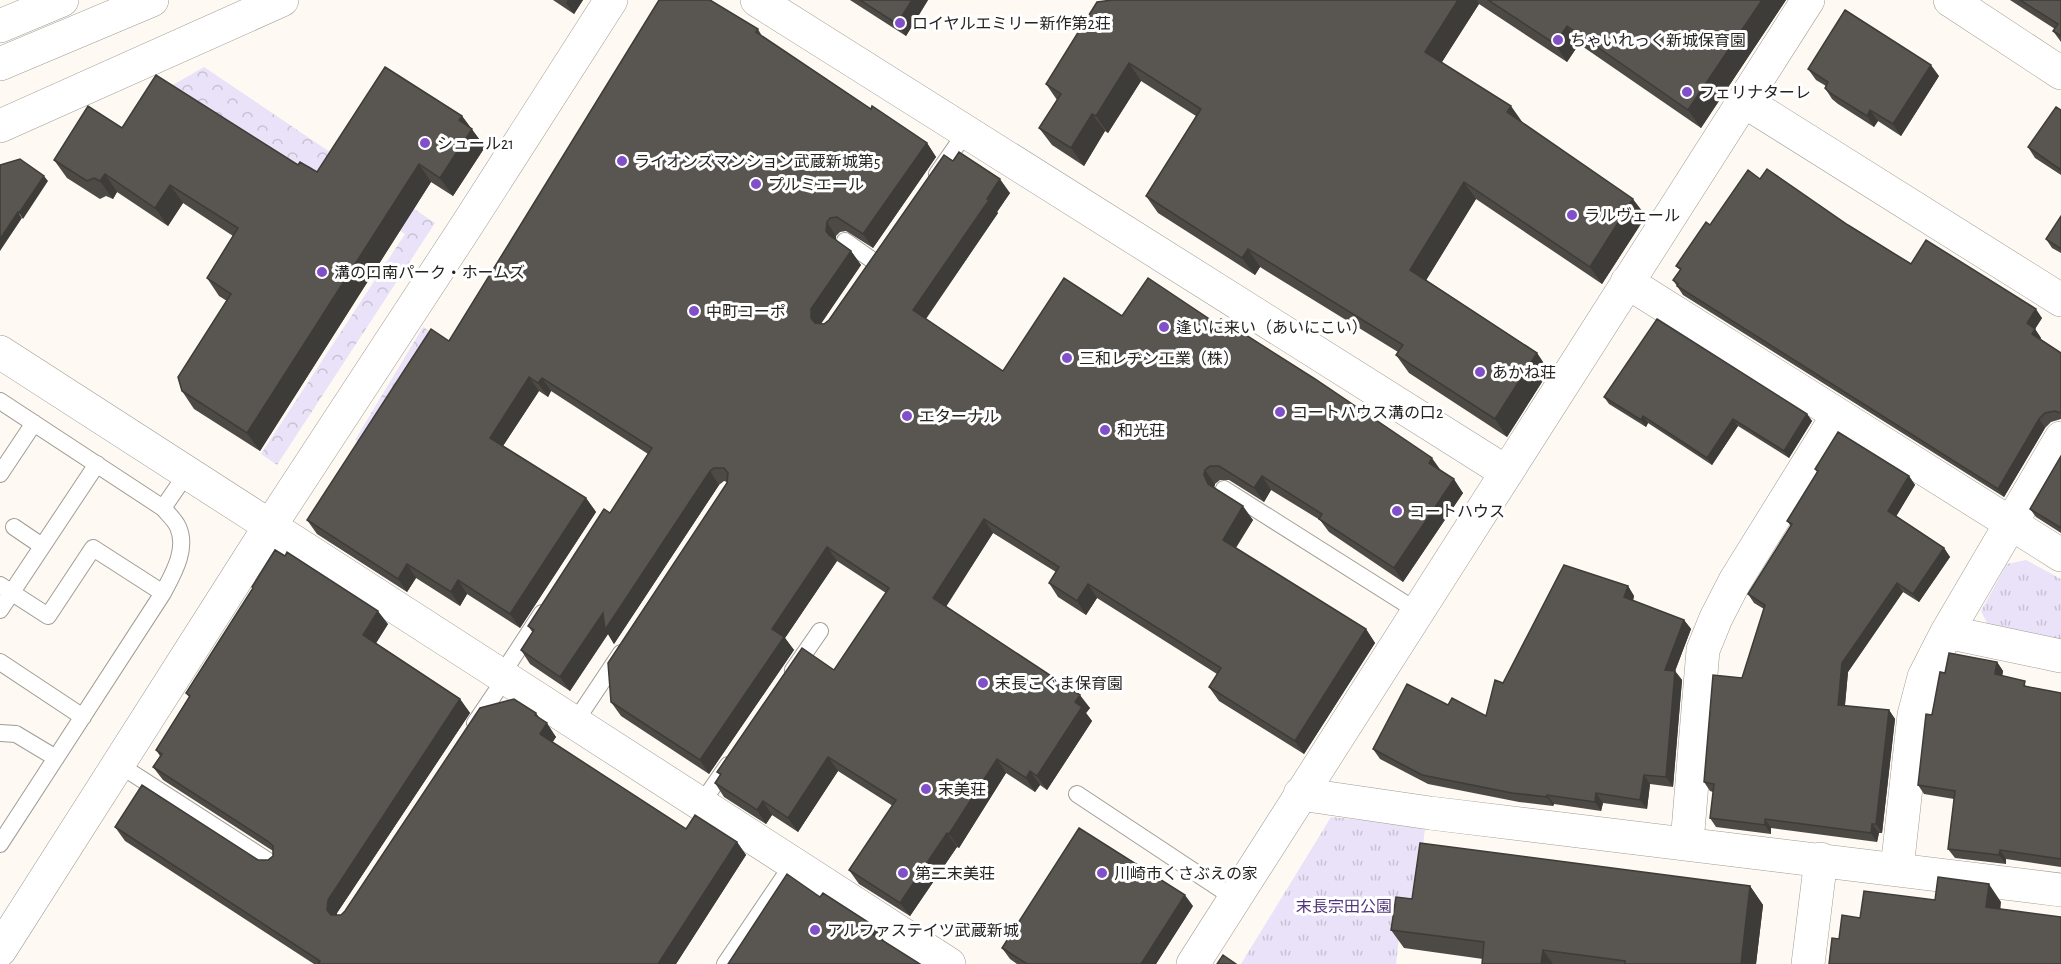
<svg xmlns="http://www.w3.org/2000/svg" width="2061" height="964" font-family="'Alegreya Sans','Noto Sans JP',sans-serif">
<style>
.forest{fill:url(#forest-crowns)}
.park{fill:url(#park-tufts)}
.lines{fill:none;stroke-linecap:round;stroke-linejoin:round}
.service-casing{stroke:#a09c96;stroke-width:18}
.minor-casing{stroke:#a09c96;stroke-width:34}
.tertiary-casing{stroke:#a09c96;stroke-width:34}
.motorway-casing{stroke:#a09c96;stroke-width:34}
.service{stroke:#fff;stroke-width:16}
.minor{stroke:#fff;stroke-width:33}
.tertiary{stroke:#fff;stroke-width:33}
.motorway{stroke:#fff;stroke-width:33}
.wall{fill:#4d4945}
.shaded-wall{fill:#3e3c38}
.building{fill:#595550;stroke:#3e3c38;stroke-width:1.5}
.poi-dot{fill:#814fc7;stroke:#fff;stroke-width:2}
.labels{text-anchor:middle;stroke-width:6;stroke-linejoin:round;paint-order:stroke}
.poi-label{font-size:16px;fill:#252321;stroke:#fff;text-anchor:start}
.park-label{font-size:16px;fill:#51367a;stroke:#fff}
</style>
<defs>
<pattern id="forest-crowns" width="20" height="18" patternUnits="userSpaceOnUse" patternTransform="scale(1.5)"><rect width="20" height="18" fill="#e9e2f8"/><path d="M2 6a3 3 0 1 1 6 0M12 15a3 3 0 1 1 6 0" fill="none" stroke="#c8c2d4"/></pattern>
<pattern id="park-tufts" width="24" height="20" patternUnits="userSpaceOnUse" patternTransform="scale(1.5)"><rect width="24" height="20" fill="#e9e2f8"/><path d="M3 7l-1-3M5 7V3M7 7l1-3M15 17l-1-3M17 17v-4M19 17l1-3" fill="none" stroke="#c8c2d4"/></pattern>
</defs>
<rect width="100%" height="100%" fill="#fefaf3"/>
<path class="forest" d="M204,67l231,156 -158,242 -16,-11 144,-220 -234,-148z
M423,327l15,9 -71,111 -12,-7z"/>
<path class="park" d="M2026,560l35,19v64l-72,-16 -8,-16 26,-47z
M1331,817l94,9 -8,85h-15l-6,53h-155z"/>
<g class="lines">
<g class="service-casing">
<path id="service" d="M937,174l29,-42
M845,241l30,21
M0,401l163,107c5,6 12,12 15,19 10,22 -5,47 -15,66l-163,251
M0,474l34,-51
M1224,489l193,122
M163,508l24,-35
M14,527l28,19
M0,585l48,31 45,-68 70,45
M0,610l97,-146
M0,662l83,55
M793,670l27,-39
M502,674l40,-61
M575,722l46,-69
M475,723l31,-46
M0,733l16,1 40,24
M118,764l155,100
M1077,794l157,104
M701,804l27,-39
M725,964l67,-99"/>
</g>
<g class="minor-casing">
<path id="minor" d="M757,0l749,472
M1950,0l111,73
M1744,101l317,199
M0,126l282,-126
M1627,282l434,273
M0,352l949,612
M1947,632l114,24
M1300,794l130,19 631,77
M1687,843l16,-193 13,-32 19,-37 103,-166
M1897,869l17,-154 10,-38 23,-45 114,-194
M0,950l270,-424 197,-301 144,-225
M1193,964l615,-964
M1808,964l13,-105"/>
</g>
<g class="tertiary-casing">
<path id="tertiary" d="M0,26l62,-26"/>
</g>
<g class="motorway-casing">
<path id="motorway" d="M0,64l152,-64"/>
</g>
<use href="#service" class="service"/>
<use href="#minor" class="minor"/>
<use href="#tertiary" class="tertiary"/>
<use href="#motorway" class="motorway"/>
</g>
<path class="wall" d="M553,0h30l-9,14z
M850,0h78l-22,36z
M1112,0h674l-85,128 -122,-84 -12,18 -88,-58 -38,59 205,153 -44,68 -126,-85 -50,81 111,73 12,18 -42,66 -98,-64 -13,-18 2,-3 -138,-85 -5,8 -97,-62 -12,-17 50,-80 -55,-35 -33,52 -3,-2 -21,35 -32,-21 -13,-17 18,-28 -11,-16z
M2010,0h51v42l-8,-11 2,-2z
M758,29l4,7 109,73 56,34 9,14 -63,91 -27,-17 -6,1 -4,4v4l15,11 10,14 -40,59h3l5,-4 124,-159 57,32 -13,19 1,1 -72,106 77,52 119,-55 95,8 224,147 22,22 -60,89 -74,-50 -9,-12 -49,-30 -7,12 -35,-22h-9l-5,4 -1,3 39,33 -17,28 130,81 9,14 -71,111 -85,-53 -10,-14 8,-13 -120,-76 -11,17 -28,-18 -9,-14 7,-11 -63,-39 -47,74 144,101 -4,5 6,8 -45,69 -7,-5 -5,7 -29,-19 -47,75 -2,-1 -47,69 -51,-32 -10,-14 44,-64 -55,-35 -40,61 -26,-17 -6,9 -42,-27 -9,-14 5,-8 -3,-3 117,-102 52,-77 -49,-32 -52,77 9,12 -85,124 -88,-58 -10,-14 116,-220 -3,-1 -5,4 -105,159 -6,-10 -38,57 -40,-27 -9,-14 12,-17 -5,-7 82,-113 38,-59 -97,-63 -3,6 -9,-6 -36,55 83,52 10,14 -76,116 -53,-34 -7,12 -44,-28 -9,14 -90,-58 -10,-14 142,-179z
M1808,69l131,7 -38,60 -23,-15 -4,6 -36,-23 -6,-5 -7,-11 1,-2 -10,-6z
M2061,110v65l-26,-17 -7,-11z
M462,116l23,31 -32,49 -22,-14 -171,269 -66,-42 -12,-18 45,-90 -8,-5 -12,-18 26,-42 -50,-33 -15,23 -51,-34 -4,7 -7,-3 -6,3 -33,-21 -13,-18 68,-32 176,37 19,7z
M1760,179l88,46 63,39 131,54 -7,11 6,9 -1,1 21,14v66l-10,3 -6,6 -41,69 -321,-202 -10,-15 7,-10 -4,-4 34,-41z
M2061,216v37l-9,-5 -6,-9z
M1604,397l203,17 5,7 -23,37 -51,-32 -26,39 -64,-42 -2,4 -37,-23z
M2061,456v77l-25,-16 -6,-8z
M1815,469l94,7 6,9 -19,31 48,32 6,9 -31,45 -16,-10 -55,80 -3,34 44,4 6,9 -13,114h-3l-2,9 -106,-14v6l-55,-7 -6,-9 3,-26 -3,-1 -6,-9 38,-104 22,-69 -10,-6 -6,-9 43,-68 -4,-5 30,-49z
M1628,586l6,10 -1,5 51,19 7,9 -16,42 7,9 -9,107 -23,-3 -3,25 -44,-6 -2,8 -47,-7 -1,2 -34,-4 -91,-18 -48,-25 -7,-10 75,-44 38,11 17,-33z
M252,587l136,37 -12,19 84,56 10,14 -133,200v2h4l4,-4 196,-192 15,18 -4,5 134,87 51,13 9,13 -70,109h-362l-189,-123 -10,-14 143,33h10l5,-4v-5l-110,-71 -10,-13 7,-11 -4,-6 33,-53 -3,-4 67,-104z
M1997,662l6,9 -1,5 27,11 32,6v174l-55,-8v5l-51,-6 -7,-9 6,-50 -30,-5 -6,-9 14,-70 13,-42z
M1750,886l13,19 -7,59h-274l1,-5 -79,-11 -13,-18 21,-31z
M1193,906l-37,58h-139l-7,-5 -8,-11z"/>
<path class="shaded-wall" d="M568,0h15l-9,14 -8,-11z
M912,0h16l-22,36 -9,-12z
M1458,0h19l2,4 -42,66 -12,-18z
M1762,0h24l-85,128 -13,-18z
M1567,26l12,18 -12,18 -12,-18z
M1129,63l12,18 -33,52 -12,-17z
M1931,65l8,11 -38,60 -8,-12z
M1511,106l12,17 -16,-11z
M1870,110l8,11 -4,6 -7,-11z
M1092,114l13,17 -21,35 -13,-18z
M462,116l23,31 -32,49 -13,-18 19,-58z
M927,143l9,14 -63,91 -10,-14z
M419,164l12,18 -171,269 -13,-18z
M105,174l12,18 -4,7 -13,-18z
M44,176l4,5 -25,38 -4,-6z
M1000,179l10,14 -13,19 1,1 -76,111 -9,-14z
M1464,182l12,17 -54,88 -12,-17z
M170,185l13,18 -15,23 -13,-18z
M1633,199l13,17 -44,68 -12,-17z
M18,212l4,6 -22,33v-12z
M827,222l9,14 -1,9 -9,-14z
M1248,249l12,18 -5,8 -13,-17z
M851,251l10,14 -40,58 -1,9 -9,-14v-9z
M2036,309l6,9 -9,14 -6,-9z
M2035,329l6,9 -3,5 -6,-9z
M1537,353l12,18 -42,66 -12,-18z
M529,377l10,14 -40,61 -9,-14z
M542,378l9,13 -3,6 -10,-14z
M1807,414l5,7 -23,37 -5,-7z
M1643,416l5,7 -2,4 -5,-7z
M1733,419l5,7 -26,39 -5,-7z
M2039,419l6,9 -41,69 -6,-8z
M1432,458l10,14 -13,-9z
M1205,470l10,14 -1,5 -6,-5 -4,-9z
M710,471l9,14 -105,159 -6,-10 -38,57 -10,-14 43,-64z
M1262,476l9,14 -7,12 -10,-14z
M1909,476l6,9 -21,35 -6,-9z
M1454,479l9,14 -60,89 -9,-14z
M586,498l10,14 -76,116 -10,-14z
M1243,506l10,14 -21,33 -9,-13z
M984,519l9,14 -51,79 -9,-14z
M827,547l10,14 -52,77 9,12 -85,124 -9,-14 72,-131z
M1944,548l6,9 -31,45 -6,-8z
M407,564l9,14 -9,14 -9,-13z
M458,580l9,14 -7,12 -9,-14z
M1897,583l6,9 -55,80 -4,42 -6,-9 4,-42z
M1088,584l9,14 -11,17 -9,-14z
M1628,586l6,10 -3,11 -7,-10z
M378,611l10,13 -15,24 -10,-13z
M1684,620l7,9 -19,50 -7,-9z
M1366,629l9,14 -71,111 -9,-13z
M1997,662l6,9 -2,12 -6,-9z
M1675,671l7,9 -9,107 -7,-10z
M1080,695l10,13 -4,5 6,8 -45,69 -10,-14 38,-74z
M460,699l10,14 -133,200 -1,10 -9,-13 1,-10z
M1889,710l6,9 -13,114 -6,-9z
M536,713l9,13 2,-3 9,14 -7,11 -9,-14 -5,-19z
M828,757l10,14 -40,61 -10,-14z
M997,759l9,14 -47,75 -10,-14z
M1030,771l10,14 -5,7 -9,-14z
M1644,775l6,9 -3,25 -7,-9z
M1596,793l7,10 -2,8 -6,-9z
M1547,795l7,9 -1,2 -6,-9z
M763,801l9,14 -6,9 -9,-14z
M1765,819l6,9v6l-6,-9z
M1872,824l7,9 -2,9 -6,-9z
M947,833l10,14 -47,69 -10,-13z
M737,842l9,13 -70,109h-18z
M2000,850l6,9v5l-7,-9z
M1989,884l12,18 -2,23 -13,-18z
M1750,886l13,19 -7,59h-15z
M1185,895l8,11 -37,58h-15z
M874,926l15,22 -20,-16z
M1543,950l10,14h-12z"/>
<path class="building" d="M659,0h51l48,29 -2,3 115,77 1,-3 55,37 -64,91 -26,-17 -7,1 -3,4 -1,9 3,4 22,16 -40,58v9l4,5 9,1 5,-4 115,-165 9,6 6,-9 41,27 -13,20 2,1 -76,110 90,61 61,-93 58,38 26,-38 69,46 4,-5 94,60 117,79 -3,5 25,16 -60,89 -75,-49 3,-5 -60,-38 -8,12 -35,-22h-9l-5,4 -1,5 4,9 35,22 -20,34 143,89 -71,112 -86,-54 12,-19 -133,-84 -11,17 -28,-18 10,-16 -75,-48 -51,79 147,97 -5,7 7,5 -45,69 -7,-5 -4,7 -29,-19 -48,75 -2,-1 -47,70 -51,-33 47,-70 -68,-43 -40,61 -25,-17 -6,9 -42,-27 6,-9 -4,-2 85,-124 32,22 55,-82 -62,-41 -55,82 12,8 -84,123 -89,-58 -3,-39 119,-180 1,-10 -4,-5h-10l-4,3 -105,159 -2,-17 -43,64 -39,-27 13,-20 -6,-4 76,-117 6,4 42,-65 -110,-70 -4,5 -9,-6 -39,61 96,60 -76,116 -52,-34 -7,12 -44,-28 -9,15 -91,-59 124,-191 18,12z
M860,0h52l-15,24z
M1112,0h346l-33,52 86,54 -4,6 126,87 -43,68 -126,-85 -54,88 127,83 -42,66 -99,-64 7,-10 -155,-96 -6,9 -96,-62 55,-87 -72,-46 -33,53 -4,-2 -21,34 -32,-20 22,-34 -15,-10 51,-82z
M1488,0h274l-74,110 -121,-84 -12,18z
M2020,0h41v36l-8,-5 5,-7z
M1845,10l86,55 -38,59 -23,-14 -3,6 -37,-23 -5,-5 3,-6 -20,-13z
M385,67l77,49 -3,4 13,9 -32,49 -21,-14 -172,269 -65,-42 -4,-14 53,-83 -24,-16 31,-50 -68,-43 -15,23 -50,-34 -5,7 -6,-3 -7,3 -33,-21 34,-54 34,22 34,-53 142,90 2,-3 17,10z
M2056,107l5,3v60l-33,-23z
M20,159l24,17 -25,37 -1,-1 -18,27v-74z
M1767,169l81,56 63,39 15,-24 110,69 -9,14 8,6 -3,5 29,19v60l-6,-2 -10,2 -6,6 -41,70 -321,-203 1,-2 -5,-4 8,-11 -5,-3 30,-44 4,3 38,-55 12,9z
M2061,216v33l-15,-10z
M1657,319l150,95 -23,37 -51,-32 -26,39 -64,-42 -2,4 -37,-23z
M1838,432l71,44 -21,35 56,37 -31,46 -16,-11 -55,80 -4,42 51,5 -13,114h-4l-1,9 -106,-14v6l-55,-7 4,-34 -10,-2 9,-107 29,3 23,-73 -17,-11 44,-70 -5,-3 31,-50 -3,-2z
M2061,456v72l-31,-19z
M275,550l10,6 2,-4 91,59 -15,24 97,64 -132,201 -1,10 4,5h10l4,-4 135,-203 34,-9 22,14 -1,2 12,8 -7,11 146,95 9,-14 42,27 -79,122h-340l2,-3 -205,-134 27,-42 116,75h10l5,-4v-10l-4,-4 -116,-75 9,-13 -6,-4 34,-54 -4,-3 67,-105 -1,-1z
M1564,565l64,21 -4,11 60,23 -19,50 10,1 -9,106 -22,-2 -4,25 -44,-7 -1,9 -48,-7v2l-35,-4 -90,-18 -49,-26 34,-65 41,21 4,-7 34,18 9,-36 8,3z
M1949,653l48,9 -2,12 30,7 -1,5 37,7v166l-61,-9 -1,5 -51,-6 7,-58 -37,-6 8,-71 6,1 8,-43 5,1z
M1079,828l106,67 -44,69h-114l-25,-16z
M1420,843l330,43 -9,78h-116v-3l-82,-11 -2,14h-59l2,-22 -93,-12 5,-33 16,2z
M787,874l33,23 3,-4 51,33 -5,6 51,32h-192z
M1938,877l51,7 -3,23 75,10v47h-232l3,-26 7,1 3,-24 18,3 4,-27 71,9z
M1223,955l13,9h-19z"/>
<g class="poi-dot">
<circle cx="900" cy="23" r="6"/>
<circle cx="1558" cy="40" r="6"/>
<circle cx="1687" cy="92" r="6"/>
<circle cx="425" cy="143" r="6"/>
<circle cx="622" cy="161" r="6"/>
<circle cx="756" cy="184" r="6"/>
<circle cx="1572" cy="215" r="6"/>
<circle cx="322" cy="272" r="6"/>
<circle cx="694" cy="311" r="6"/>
<circle cx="1164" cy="327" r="6"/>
<circle cx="1067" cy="358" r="6"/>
<circle cx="1480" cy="372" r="6"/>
<circle cx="1280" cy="412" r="6"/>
<circle cx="907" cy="416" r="6"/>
<circle cx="1105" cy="430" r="6"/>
<circle cx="1397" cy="511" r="6"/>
<circle cx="983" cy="683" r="6"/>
<circle cx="926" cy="789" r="6"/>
<circle cx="903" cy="873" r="6"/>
<circle cx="1102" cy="873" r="6"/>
<circle cx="815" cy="930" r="6"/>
</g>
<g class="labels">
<g class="poi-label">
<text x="912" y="29">ロイヤルエミリー新作第2荘</text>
<text x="1570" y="46">ちゃいれっく新城保育園</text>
<text x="1699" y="98">フェリナターレ</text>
<text x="437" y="149">シュール21</text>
<text x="634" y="167">ライオンズマンション武蔵新城第5</text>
<text x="768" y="190">プルミエール</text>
<text x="1584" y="221">ラルヴェール</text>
<text x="334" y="278">溝の口南パーク・ホームズ</text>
<text x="706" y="317">中町コーポ</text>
<text x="1176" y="333">逢いに来い（あいにこい）</text>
<text x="1079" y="364">三和レヂン工業（株）</text>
<text x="1492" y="378">あかね荘</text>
<text x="1292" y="418">コートハウス溝の口2</text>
<text x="919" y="422">エターナル</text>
<text x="1117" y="436">和光荘</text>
<text x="1409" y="517">コートハウス</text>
<text x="995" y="689">末長こぐま保育園</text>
<text x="938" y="795">末美荘</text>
<text x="915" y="879">第二末美荘</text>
<text x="1114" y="879">川崎市くさぶえの家</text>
<text x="827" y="936">アルファステイツ武蔵新城</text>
</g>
<g class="park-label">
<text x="1344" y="912">末長宗田公園</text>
</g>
</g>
</svg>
